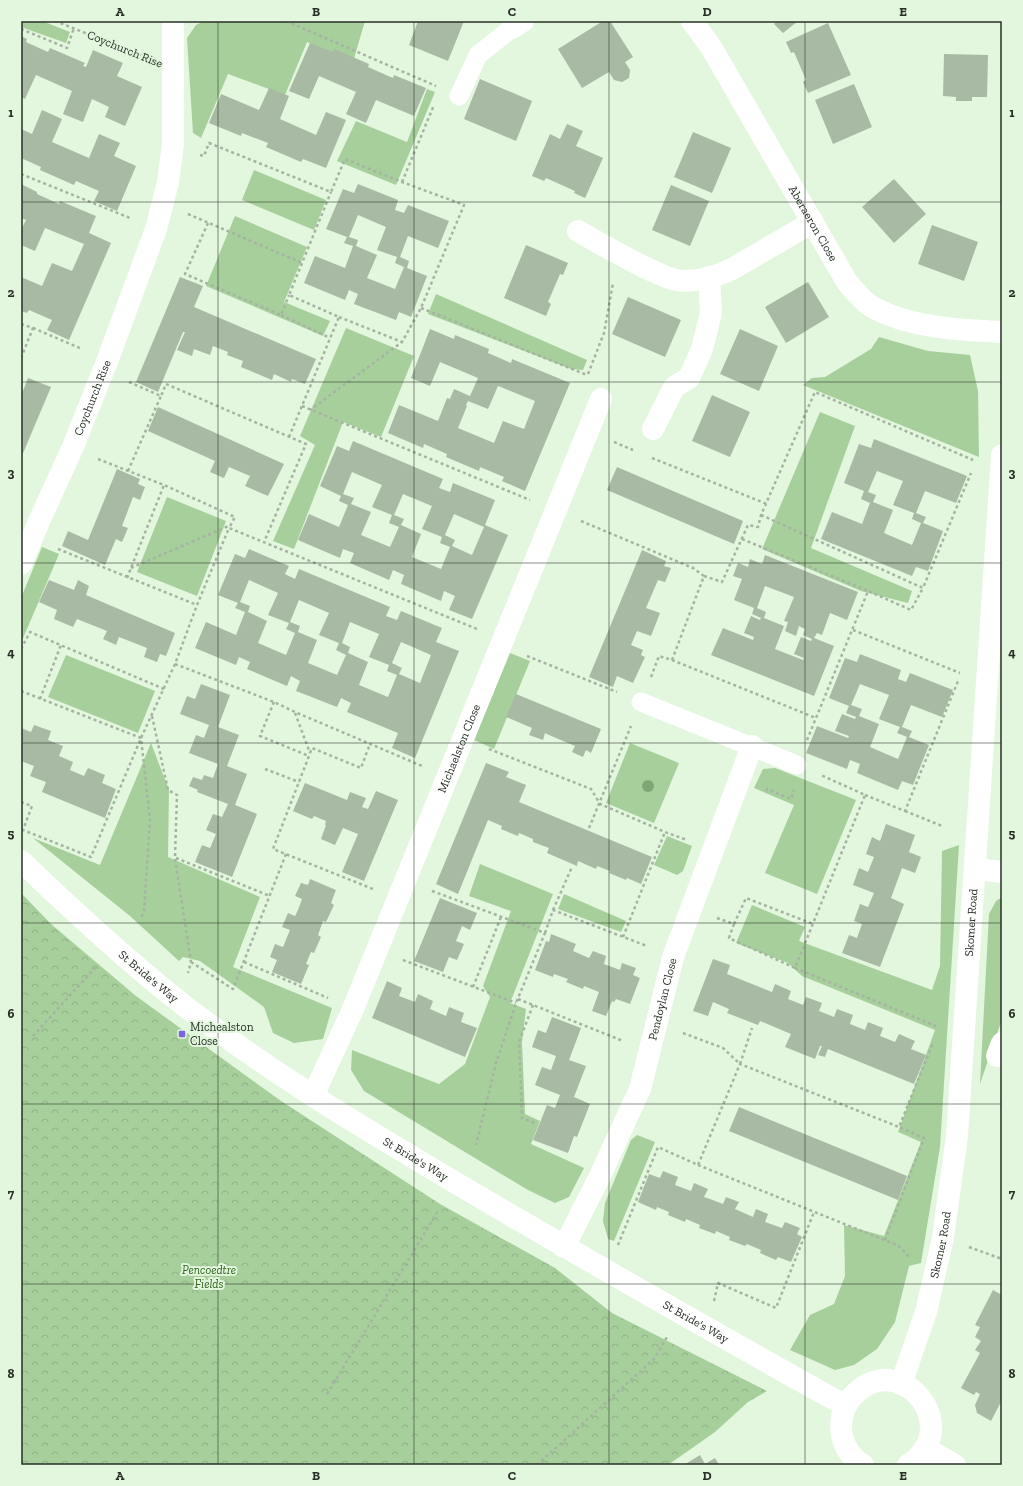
<svg xmlns="http://www.w3.org/2000/svg" width="1023" height="1486" font-family="'Zilla Slab',serif">
<style>
.grass{fill:#a7cf9c}
.forest{fill:url(#forest-crowns)}
.building{fill:#a9baa4;fill-rule:evenodd}
.lines{fill:none;stroke-linecap:round;stroke-linejoin:round}
.path{stroke:#a5b4a1;stroke-width:2.5;stroke-dasharray:3 3;stroke-linecap:butt}
.service{stroke:#fff;stroke-width:19}
.minor{stroke:#fff;stroke-width:22}
.tertiary{stroke:#fff;stroke-width:22}
.tree{fill:#7fa574}
.grid{fill:none;stroke:#293027;stroke-width:1;stroke-opacity:0.55}
.poi-dot{fill:#7c64df;stroke:#e3f6de;stroke-width:1.5}
.labels{text-anchor:middle;stroke-width:4;stroke-linejoin:round;paint-order:stroke}
.street-label{font-size:12px;fill:#293027;stroke:#e3f6de}
.poi-label{font-size:12px;fill:#293027;stroke:#e3f6de;text-anchor:start}
.park-label{font-size:12px;font-style:italic;fill:#2e631d;stroke:#e3f6de}
.neatline{fill:none;stroke:#293027;stroke-width:1.5}
.grid-label{font-size:13px;text-anchor:middle;font-weight:bold;fill:#293027}
</style>
<defs>
<pattern id="forest-crowns" width="20" height="18" patternUnits="userSpaceOnUse"><rect width="20" height="18" fill="#a7cf9c"/><path d="M2 6a3 3 0 1 1 6 0M12 15a3 3 0 1 1 6 0" fill="none" stroke="#90b286"/></pattern>
</defs>
<rect width="100%" height="100%" fill="#e3f6de"/>
<path class="grass" d="M21,21h21l28,11 -4,11 -45,-16z
M204,21h151v1l10,-1 -12,41 -46,-20 -22,53 -57,-21 -27,64 -8,-5 -6,-95 9,-13z
M427,89l8,3 -39,93 -59,-24 19,-40 51,21z
M254,170l72,30 -12,30 -72,-30z
M235,216l72,31 -23,55 46,19 -7,15 -117,-50z
M436,294l151,66 -4,10 -12,-1 -143,-55z
M346,328l68,28 -33,81 -38,-15 -49,127 -21,-8 42,-96 -15,-9z
M879,337l49,14 42,4 8,36 1,66 -176,-72 9,-7 13,-1 46,-28z
M820,412l35,14 -44,122 101,43 -4,12 -47,-12 -99,-42z
M167,497l59,24 -29,75 -60,-24z
M42,547l17,7 -38,89v-45z
M510,653l20,8 -36,88 -20,-9z
M66,655l89,36 -17,42 -90,-36z
M151,743l18,47 -1,67 92,40 -27,70 99,41 -9,31 -29,4 -21,-10 -9,-26 -64,-46 -17,-4 -4,4 -49,-45 -97,-78 67,27z
M630,743l49,20 -25,60 -48,-20z
M775,768l81,32 -39,94 -52,-21 29,-68 -40,-17 9,-19z
M667,836l25,10 -9,25 -6,4 -23,-10z
M959,845l-19,302 -19,116 -12,3 -14,56 -18,27 -23,16 -19,5 -45,-20 20,-35 24,-11 11,-28 -1,-51 40,11 37,-94 -23,-10 37,-102 -133,-54 -14,-13 -52,-20 16,-38 53,22 -6,14 133,49 8,-24 2,-115z
M480,864l73,30 -43,109 16,6 -4,33 3,72 15,7 -9,23 53,24 -15,29 -14,6 -27,-13 -164,-99 -13,-21 1,-20 87,34 26,-20 25,-67 -7,-11 28,-75 -42,-15z
M564,894l62,27 -5,11 -63,-23z
M1002,897v122l-22,65 9,-170 7,-13z
M637,1135l18,7 -41,99 -6,-2 -5,-18 2,-18 26,-63z"/>
<path class="forest" d="M21,893l30,31 85,72 145,105 159,103 115,64 57,45 155,78 -19,11 -33,30 -47,33h-647z"/>
<path class="building" d="M418,21h46l-16,40 -39,-16z
M603,21h7l23,36 -8,5 5,8 -1,8 -7,4 -8,-2 -5,-8 -27,16 -24,-39z
M777,21h21l-15,12 -9,-9z
M828,23l23,52 -43,18 -5,-11 3,-2 -12,-28 -3,1 -5,-11z
M21,36l6,3 -1,3 22,10 2,-4 35,15 -2,3 3,1 7,-17 30,13 -6,13 25,11 -17,39 -20,-9 4,-10 -17,-8 -9,23 -20,-8 9,-23 -36,-16 -11,24 -4,-2z
M310,43l23,9 1,-3 35,15 -1,3 25,11 1,-3 32,13 -12,28 -38,-16 -10,23 -20,-9 10,-22 -37,-16 -10,23 -20,-8z
M944,54l44,1 -1,42h-15v4h-16v-4l-13,-1z
M480,79l52,22 -16,40 -52,-22z
M854,84l18,43 -39,17 -18,-44z
M269,88l20,8 -9,23 36,16 10,-23 20,8 -20,48 -23,-9 -2,3 -35,-15 2,-4 -26,-10 -1,3 -32,-13 12,-29 38,16z
M42,110l20,9 -10,23 37,16 10,-24 21,9 -6,13 22,10 -19,45 -23,-10 5,-10 -23,-10 -2,4 -34,-15 1,-3 -20,-9v-29l11,5z
M567,124l16,7 -7,15 27,12 -18,40 -11,-5 1,-2 -29,-13 -2,3 -12,-5 18,-42 10,5z
M693,132l38,16 -19,45 -38,-16z
M894,179l32,35 -32,29 -32,-36z
M21,184l16,8v2l22,10 1,-3 36,15 -7,17 22,10 -42,97 -22,-10 5,-10 -23,-10 -2,3 -6,-2v-34l21,9 10,-23 20,8 12,-27 -39,-16 -10,23 -14,-6v-15l5,-10 -5,-2z
M358,184l40,16 -3,10 9,3 4,-8 41,16 -11,27 -30,-12 -8,21 9,4 -2,7 20,8 -16,41 -12,-5 -3,8 -42,-16 4,-10 -9,-4 -4,10 -41,-17 11,-27 30,12 8,-22 -9,-3 3,-6 -21,-8 17,-40 11,4zM358,215l28,12 -9,23 20,7 -2,6 9,4 -9,22 -28,-11 10,-23 -21,-9 2,-6 -9,-3z
M671,185l38,16 -19,45 -38,-16z
M932,225l46,17 -14,39 -46,-17z
M526,245l42,18 -5,12 -3,-1 -12,28 3,2 -5,12 -42,-18z
M180,277l23,9 -9,21 122,52 -11,25 -13,-5 -1,3 -17,-8 -2,6 -31,-13 2,-6 -16,-6 1,-3 -15,-6 -3,9 -16,-6 -2,7 -15,-6 8,-18h-2l-25,60 -22,-10z
M808,282l21,35 -43,26 -21,-36z
M628,297l53,23 -16,37 -53,-23z
M430,329l24,10 1,-4 34,14 -1,4 23,10 1,-4 58,24 -45,108 -23,-10 2,-4 -24,-10 -1,4 -33,-14 1,-3 -23,-10 -1,4 -35,-15 11,-28 39,16 9,-23 3,1 4,-10 16,7 8,-18 -38,-16 -10,24 -19,-8zM498,386l37,15 -11,28 -21,-8 -9,22 -36,-15 9,-22 -1,-1 2,-4 20,8z
M740,329l38,17 -19,45 -39,-17z
M28,378l23,9 -30,71v-62z
M712,395l38,17 -20,45 -38,-16z
M158,407l126,57 -16,32 -23,-10 5,-10 -21,-9 -5,11 -14,-6 5,-11 -67,-30z
M874,439l93,37 -11,27 -31,-12 -9,22 10,4 -3,6 20,8 -15,40 -12,-4 -4,9 -91,-37 11,-27 30,12 8,-21 -9,-4 3,-8 -20,-8 15,-39 12,4zM877,471l26,10 -10,24 21,8 -2,6 9,4 -9,22 -28,-12 9,-23 -20,-8 3,-7 -8,-3z
M353,441l90,38 -4,9 11,4 3,-9 42,17 -10,25 23,10 -36,84 -23,-9 6,-14 -11,-5 -3,10 -40,-17 3,-9 -11,-5 -4,10 -39,-17 4,-10 -11,-4 -3,9 -42,-18 11,-26 30,13 9,-22 -9,-4 2,-5 -21,-10 17,-40 12,5zM352,472l30,13 -10,22 20,8 -3,8 10,4 -9,20 -29,-12 10,-23 -20,-8 3,-6 -11,-4zM403,494l29,12 -10,23 20,8 -2,6 10,4 -9,22 -29,-12 9,-23 -20,-9 3,-6 -10,-4zM454,514l30,13 -12,28 -20,-9 3,-6 -10,-5z
M617,467l126,54 -9,23 -127,-54z
M117,469l23,10 -2,5 7,3 -5,13 -7,-3 -11,29 6,2 -6,14 -6,-3 -11,26 -43,-19 6,-15 20,9z
M249,549l40,17 -4,8 10,5 4,-10 91,38 -4,9 11,4 4,-9 41,17 -6,14 23,9 -44,107 -23,-10 6,-15 -51,-21 4,-9 -10,-5 -4,9 -41,-16 4,-10 -9,-5 -4,10 -40,-17 3,-7 -11,-5 -3,8 -41,-17 11,-26 30,13 9,-23 -10,-4 3,-5 -20,-8 17,-41 10,4zM249,580l29,13 -10,22 21,8 -3,6 9,4 -9,22 -28,-12 9,-22 -19,-9 2,-6 -10,-4zM299,600l30,13 -10,22 20,8 -3,7 10,5 -9,20 -29,-12 9,-23 -19,-8 2,-6 -10,-4zM350,622l29,12 -10,23 20,8 -2,6 10,4 -9,22 -29,-12 9,-23 -20,-9 2,-6 -8,-4zM401,642l30,13 -11,28 -21,-9 3,-6 -10,-5z
M642,550l24,11 -2,5 7,2 -6,14 -7,-2 -12,28 14,5 -9,23 -14,-5 -6,14 12,5 -2,5 4,2 -12,26 -16,-7 -4,11 -24,-10z
M765,555l93,37 -11,28 -17,-7 -8,22 -5,-2 -3,5 20,8 -20,50 -103,-41 12,-27 30,12 1,-3 -10,-4 7,-17 9,4 1,-2 -9,-4 2,-6 -20,-8 8,-21 -9,-3 5,-13 10,4 2,-8 12,5zM765,586l29,11 -10,24 4,1 -3,9 11,5 3,-10 6,3 -2,6 9,4 -1,2 -10,-4 -7,17 10,4 -1,2 -28,-11 9,-23 -20,-8 2,-6 -9,-4z
M49,580l25,10 4,-10 11,6 -3,9 89,38 -9,23 -6,-2 -3,8 -13,-5 3,-9 -28,-11 -3,8 -13,-6 4,-8 -30,-12 -4,8 -19,-8 3,-9 -18,-8z
M860,654l41,16 -3,9 8,3 4,-9 43,17 -11,27 -31,-12 -9,22 10,4 -3,6 20,8 -16,40 -11,-4 -4,9 -41,-17 3,-9 -10,-4 -3,9 -41,-16 11,-27 31,12 1,-2 -14,-5 7,-17 13,5 1,-2 -10,-4 3,-7 -20,-8 16,-40 12,4zM860,684l29,11 -10,24 21,8 -3,6 10,4 -9,22 -28,-12 9,-23 -20,-8 3,-7 -11,-4z
M201,684l29,11 -12,32 21,8 -12,31 20,8 -12,31 22,9 -25,63 -37,-15 7,-17 8,3 6,-14 -10,-4 7,-16 9,3 6,-13 -31,-12 1,-2 -9,-4 4,-9 9,3 2,-5 9,3 5,-14 -29,-11 7,-18 8,3 5,-13 -29,-11 7,-18 8,3z
M516,694l85,35 -10,24 -5,-3 -3,7 -11,-5 3,-6 -26,-11 -4,-2 -2,7 -14,-5 3,-7 -26,-11z
M34,725l17,6 -3,9 15,6 -4,10 14,6 -3,8 14,6 4,-8 17,7 -3,8 14,6 -11,29 -63,-26 4,-10 -16,-6 4,-10 -13,-5v-33l10,4z
M486,763l23,9 -3,5 20,8 -7,17 133,55 -11,27 -14,-6 -1,2 -17,-7 1,-2 -13,-5 -1,3 -18,-8 -1,5 -30,-13 2,-5 -16,-6v-3l-14,-6 -1,3 -17,-7 1,-3 -14,-6 -30,74 -22,-10z
M305,783l42,17 3,-8 16,6 -4,9 6,2 8,-18 22,9 -34,81 -22,-9 16,-38 -15,-6 -8,17 -14,-6 5,-14h-1l1,-4 -12,-5 -2,3 -19,-8z
M886,824l29,11 -6,17 12,5 -6,16 -13,-5 -11,30 13,6 -24,63 -38,-14 7,-18 8,3 5,-14 -8,-3 6,-17 8,3 6,-14 -21,-8 6,-17 9,4 6,-15 -8,-3 6,-17 8,4z
M310,879l26,11 -5,13 3,2 -8,17 -3,-1 -5,14 3,2 -7,16 -3,-1 -5,12 3,1 -8,19 -29,-12 5,-12 -7,-3 5,-13 8,3 7,-17 -8,-3 6,-14 7,3 3,-6 4,-11 -7,-3 6,-13 7,2z
M440,898l37,15 -7,17 -8,-4 -6,15 8,3 -7,16 -8,-3 -6,15 -29,-11z
M551,934l25,10 -3,7 16,7 4,-7 13,5 -2,8 16,6 2,-7 14,5 -3,7 7,3 -10,26 -14,-5 -2,3 -2,-1 -6,15 -14,-5 7,-19 -15,-6 -1,3 -17,-7 2,-3 -14,-5 -1,3 -18,-7 11,-29 3,1z
M713,959l17,6 -3,9 45,18 3,-8 16,7 -3,8 15,6 3,-8 16,6 -3,8 15,6 3,-8 16,6 -3,9 15,6 3,-8 15,6 -3,8 15,6 4,-8 16,7 -4,8 15,6 -12,29 -86,-35 -3,8 -7,-2 4,-9h-2l-5,13 -30,-12 6,-13 -31,-13 -2,4 -31,-12 2,-4 -16,-7 -5,14 -15,-5z
M387,981l15,7 -3,8 16,6 3,-8 15,7 -3,8 16,7 3,-9 15,6 -3,9 16,6 -12,29 -93,-39z
M552,1017l29,11 -12,32 17,6 -12,31 16,7 -13,33 -3,-1 -6,17 -35,-13 14,-35 8,3 5,-13 -25,-10 7,-18 9,3 5,-14 -24,-9 6,-17 8,3z
M739,1107l168,69 -9,24 -169,-69z
M663,1171l15,6 -3,8 16,6 3,-8 14,6 -4,8 6,2 13,5 3,-7 13,5 -4,7 18,8 3,-8 12,5 -3,8 17,6 3,-6 15,6 -3,6 5,3 -11,25 -13,-5 -2,3 -16,-7 1,-3 -14,-6 -2,2 -16,-6 1,-3 -14,-6 -1,3 -16,-6 1,-3 -14,-6 -1,3 -17,-7 1,-3 -12,-5 -1,3 -18,-8 11,-28 11,4z
M993,1290l9,5v105l-11,21 -14,-8 -2,-8 5,-11 -4,-2 -2,3 -13,-7 19,-35 -5,-3 6,-9 -6,-4 5,-10 -5,-2z
M700,1455l5,9 10,-6 4,7h-35z"/>
<g class="lines">
<path class="path" d="M55,21l91,36
M286,21l150,65
M21,29l46,19 7,-20
M200,155l4,1 5,-13 122,49 14,-33 57,23 62,23 -43,103 -19,34 -92,68
M21,174l109,44
M402,182l32,-77
M188,214l114,49
M208,223l-23,51 96,41 8,-20
M421,308l166,67
M281,315l49,23
M339,317l63,25
M21,324l12,4 -12,30
M33,328l49,21
M588,374l16,-41 9,-50
M129,382l32,14 5,-12 140,60 -42,98
M302,406l228,94
M289,437l50,-120 -50,-22 42,-103
M614,442l19,8
M652,458l115,46
M98,459l66,26 71,32 -6,11 248,101
M128,471l33,-75
M761,515l162,73 48,-115
M581,521l112,47 11,8
M742,539l126,52
M58,549l139,56
M131,568l100,-43
M127,578l37,-93
M853,630l107,43
M21,649l9,-17 134,57
M527,656l90,36
M672,660l144,58
M175,664l99,38 21,10 127,54
M651,677l8,-21 13,4 32,-84 18,6 26,-57 10,2 3,-12 54,-123 158,68
M21,691l120,47 9,81 -6,92 -3,8
M40,699l21,-54
M274,702l-14,34 49,20 -36,93 100,40
M295,713l15,40
M152,716l16,74 9,5 -2,63 16,104 -3,11
M807,740l61,-149 43,19 12,-22
M489,749l102,40 9,15 65,28 22,8
M310,753l2,-5 49,20 9,-24
M265,769l34,13
M766,791l1,-2 24,10 3,-9
M865,795l40,16 53,-130
M21,802l11,4 -9,24 68,27 50,-119 34,-74 22,-59 32,-77
M905,811l37,15
M589,828l42,-102
M176,858l94,38
M432,891l113,42 -29,70 -20,60 -20,82
M553,910l19,-43
M717,918l17,6 -5,14 66,30 70,-173 -44,-20
M734,924l12,-26 67,26
M545,933l8,-23 94,36
M623,937l42,-105
M403,960l113,43
M191,962l42,27 53,-135
M244,962l84,36
M795,968l141,58
M473,987l28,-70
M518,999l105,42
M533,1005l-14,37 3,76 15,6
M683,1033l40,15 17,16 12,-36
M33,1036l63,-69
M698,1165l201,81 10,11
M885,1240l39,-102 -25,-11
M618,1245l40,-98 40,18 42,-101 159,63 34,-84
M969,1247l33,12
M714,1301l4,-18 58,25 38,-96
M327,1394l111,-183
M537,1465l117,-106 13,-22"/>
<path class="service" d="M459,96l19,-41 34,-27
M641,702l156,63"/>
<g class="minor">
<path id="s1" d="M692,21l19,26 136,235c8,9 16,20 27,26 38,20 85,22 128,24"/>
<path d="M512,28l11,-7"/>
<path d="M578,231c21,12 42,24 64,35 11,5 22,11 34,14 18,3 40,-3 56,-11l81,-47"/>
<path d="M653,429l21,-42 15,-9 13,-29 9,-36 -2,-36"/>
<path id="s2" d="M21,564l19,-45 32,-70 36,-90 48,-130 12,-47 5,-38v-123"/>
<path d="M975,869l27,3"/>
<path d="M997,1056l5,-13"/>
<path id="s3" d="M313,1096l40,-87 248,-610"/>
<path id="s4" d="M564,1247l35,-69 41,-89 33,-132 79,-211"/>
<path d="M925,1448l30,17"/>
</g>
<g class="tertiary">
<path id="s5" d="M21,861c50,48 102,96 156,139 94,74 198,135 301,196 121,71 244,141 368,210"/>
<path id="s6" d="M901,1384l25,-72 17,-74 14,-102 45,-681"/>
<path d="M863,1465c-13,-7 -22,-23 -22,-38 0,-15 6,-27 18,-37 47,-37 105,40 49,75"/>
</g>
</g>
<circle class="tree" cx="648" cy="786" r="6"/>
<path class="grid" d="M218,21v1444M414,21v1444M609,21v1444M805,21v1444M21,202h981M21,382h981M21,563h981M21,743h981M21,923h981M21,1104h981M21,1284h981"/>
<rect class="poi-dot" x="178" y="1030" width="8" height="8" rx="2"/>
<g class="labels">
<g class="street-label">
<text transform="translate(125 49) rotate(22)" y="4">Coychurch Rise</text>
<text dy="4" stroke="none"><textPath href="#s1" startOffset="236">Aberaeron Close</textPath></text>
<text dy="4" stroke="none"><textPath href="#s2" startOffset="181">Coychurch Rise</textPath></text>
<text dy="4" stroke="none"><textPath href="#s3" startOffset="377">Michaelston Close</textPath></text>
<text dy="4" stroke="none"><textPath href="#s6" startOffset="469">Skomer Road</textPath></text>
<text dy="4" stroke="none"><textPath href="#s5" startOffset="172">St Bride's Way</textPath></text>
<text dy="4" stroke="none"><textPath href="#s4" startOffset="268">Pendoylan Close</textPath></text>
<text dy="4" stroke="none"><textPath href="#s5" startOffset="496">St Bride's Way</textPath></text>
<text dy="4" stroke="none"><textPath href="#s6" startOffset="145">Skomer Road</textPath></text>
<text dy="4" stroke="none"><textPath href="#s5" startOffset="820">St Bride's Way</textPath></text>
</g>
<g class="poi-label">
<text x="190" y="1031">Michealston<tspan x="190" dy="14">Close</tspan></text>
</g>
<g class="park-label">
<text x="209" y="1274">Pencoedtre<tspan x="209" dy="14">Fields</tspan></text>
</g>
</g>
<rect width="1023" height="1486" fill="none" stroke="#e3f6de" stroke-width="44"/>
<rect x="22" y="22" width="979" height="1442" class="neatline"/>
<g class="grid-label">
<text x="120" y="16">A</text>
<text x="316" y="16">B</text>
<text x="512" y="16">C</text>
<text x="707" y="16">D</text>
<text x="903" y="16">E</text>
<text x="11" y="117">1</text>
<text x="1012" y="117">1</text>
<text x="11" y="297">2</text>
<text x="1012" y="297">2</text>
<text x="11" y="477">3</text>
<text x="1012" y="477">3</text>
<text x="11" y="657">4</text>
<text x="1012" y="657">4</text>
<text x="11" y="838">5</text>
<text x="1012" y="838">5</text>
<text x="11" y="1018">6</text>
<text x="1012" y="1018">6</text>
<text x="11" y="1198">7</text>
<text x="1012" y="1198">7</text>
<text x="11" y="1378">8</text>
<text x="1012" y="1378">8</text>
<text x="120" y="1480">A</text>
<text x="316" y="1480">B</text>
<text x="512" y="1480">C</text>
<text x="707" y="1480">D</text>
<text x="903" y="1480">E</text>
</g>
</svg>
